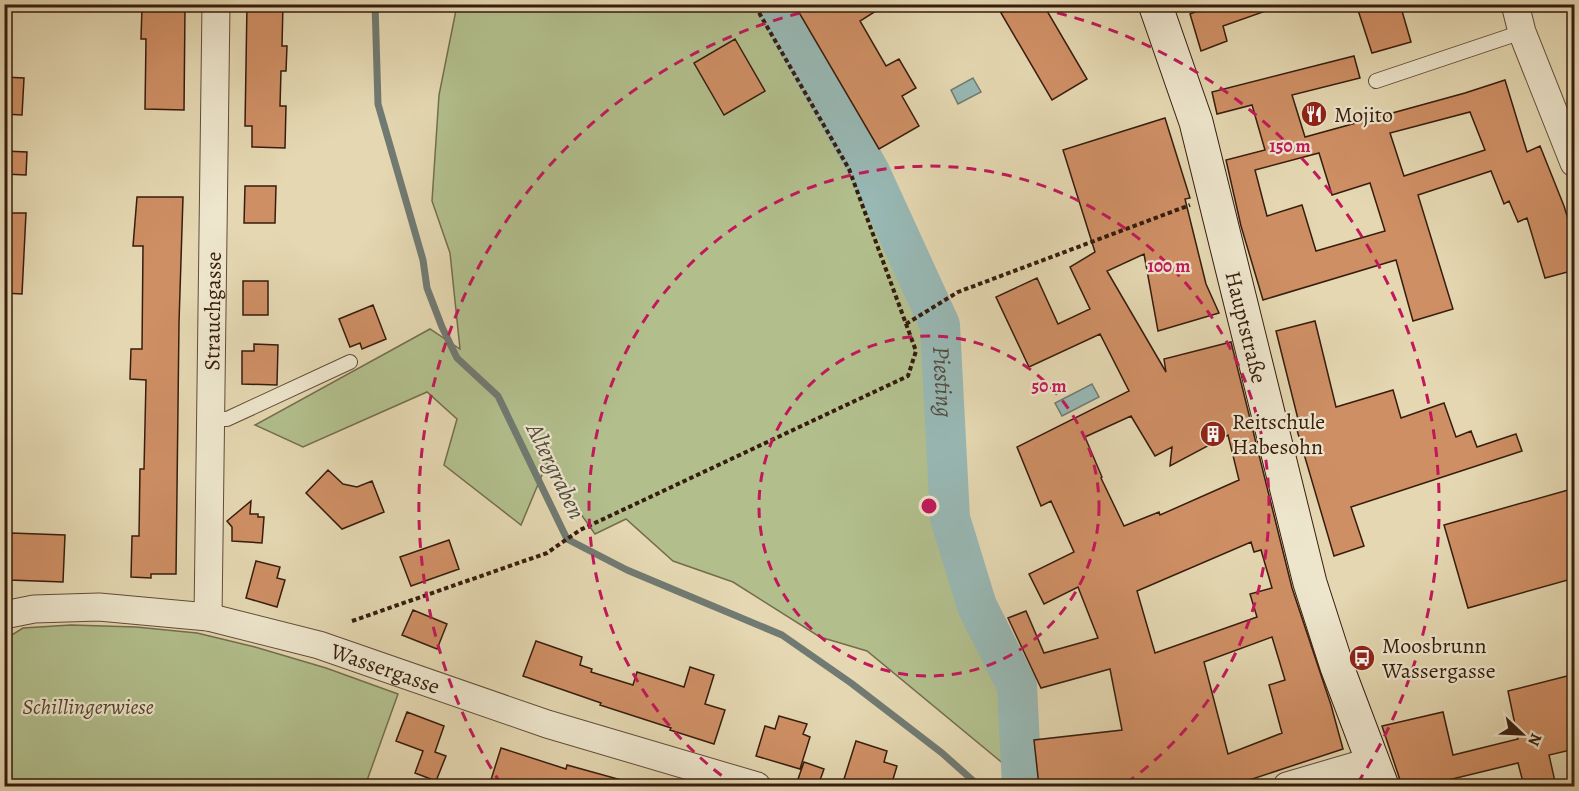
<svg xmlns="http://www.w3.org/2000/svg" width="1579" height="791" font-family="Alegreya,serif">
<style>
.green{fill:#b2bf8d;stroke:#746e4e;stroke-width:1.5}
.water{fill:#98b8b4;stroke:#717a72;stroke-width:1.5}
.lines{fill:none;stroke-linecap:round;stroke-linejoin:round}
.stream{stroke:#717a72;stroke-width:7}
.river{stroke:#98b8b4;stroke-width:40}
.building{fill:#cf8f65;stroke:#371d0e;stroke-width:1.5;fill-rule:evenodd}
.lane-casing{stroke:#624c37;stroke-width:16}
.street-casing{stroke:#624c37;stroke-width:29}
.secondary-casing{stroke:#371d0e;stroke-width:35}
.path{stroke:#371d0e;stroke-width:4;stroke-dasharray:4.5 3;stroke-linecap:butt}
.lane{stroke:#ede5cc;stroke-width:14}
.street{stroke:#ede5cc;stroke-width:27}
.secondary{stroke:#ede5cc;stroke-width:33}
.ring{fill:none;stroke:#c2185b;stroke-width:3;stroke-dasharray:10 8}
.labels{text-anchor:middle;stroke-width:4.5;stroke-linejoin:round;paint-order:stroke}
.poi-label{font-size:22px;fill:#371d0e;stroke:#ede5cc;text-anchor:start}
.street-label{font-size:22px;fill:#371d0e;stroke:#ede5cc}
.park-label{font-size:22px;font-style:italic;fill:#56462e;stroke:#ede5cc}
.water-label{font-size:24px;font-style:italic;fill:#544c40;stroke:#ede5cc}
.centre{fill:#c2185b;stroke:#ede5cc;stroke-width:3}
.ring-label{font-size:18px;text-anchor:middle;font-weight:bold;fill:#c2185b;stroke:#ede5cc;stroke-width:4.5;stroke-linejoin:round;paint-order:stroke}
</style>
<rect width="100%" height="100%" fill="#e4d7b1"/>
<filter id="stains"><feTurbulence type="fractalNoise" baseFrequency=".00333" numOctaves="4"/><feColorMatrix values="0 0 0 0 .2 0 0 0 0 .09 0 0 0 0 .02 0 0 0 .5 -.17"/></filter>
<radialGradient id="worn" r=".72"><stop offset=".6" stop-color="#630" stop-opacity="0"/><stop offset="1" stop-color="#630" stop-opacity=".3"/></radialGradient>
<path class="green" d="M457,5h303l89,151 14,32 8,-2 57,140 9,125 2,81 67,163 5,75 -144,-119 -47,-14 -87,-55 -60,-21 -47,-42 -31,15 -24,-34 -24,-37 -26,62 -77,-60 13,-46 -30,-27 -124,55 -48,-22 175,-96 30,20 -10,-96 -18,-52 7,-106z
M71,625l65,2 61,6 58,14 71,21 72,26 -33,92h-360l-1,-132 6,-18 13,-8z"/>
<path class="water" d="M973,78l8,14 -23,12 -7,-14z
M1092,384l7,13 -37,19 -7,-13z"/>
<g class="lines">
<path class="stream" d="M375,4l3,100 45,156 4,28 15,39 15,31 41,38 69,143 60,31 155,65 69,48 91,70 37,33"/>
<path class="river" id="s1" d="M775,4l95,168 70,153 10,193 27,88 40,80 5,100"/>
</g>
<path class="building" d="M247,4h36l-1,42h5l-1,25h-5l-1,35h6l-1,42 -33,-1v-21h-7z
M794,4h93l-27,17 26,45 13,-7 17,29 -14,8 17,30 -40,23z
M1015,4h28l44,75 -35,21 -51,-87z
M1214,4h63v3l-54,19 4,15 -26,10 -11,-37z
M1356,4h44l11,38 -39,11z
M142,7l43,1 -1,102 -39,-1 1,-70h-5z
M735,39l30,52 -41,24 -30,-52z
M1354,56l6,22 -68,17 13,42 160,-44 40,-13 22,72 13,-6 24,60 11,36v28l-30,8 -18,-60 -9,4 -9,-21 -5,3 -13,-33 -73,24 35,114 -40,12 -17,-61 -133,40 -22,-74 -15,-66 39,-10 -13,-45 -35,9 -5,-22zM1470,112l15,38 -81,26 -14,-43zM1319,153l13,42 38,-12 15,48 -69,20 -14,-46 -35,11 -12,-46z
M4,77l20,1 -2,37 -18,-1z
M1165,118l25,80 -5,1 21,85 13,29 -61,18 -14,-77 -37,17 59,101 -2,-13 67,-17 61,246 39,117 12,44 -112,37h-192l-5,-46 88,-10 -12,-61 -69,19 -33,-70 18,-7 18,42 54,-15 -20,-51 -34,17 -15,-30 45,-22 -23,-51 -10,5 -24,-59 112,-56 -29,-57 -71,33 -33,-70 41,-19 21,46 32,-15 -20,-42 25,-15 -32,-102zM1131,416l24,40 17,-9 -2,19 58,-31 11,45 -79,35 -1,-3 -35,14 -23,-48 1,-1 -17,-40zM1251,542l3,10 7,-2 11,38 -22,6 7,23 -102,36 -18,-62zM1272,637l13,43 -16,5 13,48 -54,21 -24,-92z
M4,151l23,1 -1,23 -22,-1z
M245,186h31l-1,37h-31z
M137,197h46l-4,126 -3,251h-25v4l-20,-1 1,-41h7l1,-67h4l2,-89 -16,-1 1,-30h11l1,-103h-10z
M4,213h22l-4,81 -18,-1z
M243,281h25v34h-25z
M373,305l13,34 -24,10 -2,-6 -10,4 -11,-28z
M1315,321l21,86 57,-17 8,28 43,-15 12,34 15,-6 6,16 39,-13 6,17 -171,56 13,39 -30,10 -40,-136 4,-1 -22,-88z
M254,344l24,1 -1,40 -35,-1v-33h12z
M328,470l15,14 14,3 15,-6 12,31 -42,17 -36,-36z
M1575,488v90l-107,30 -24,-83z
M251,501l-1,13h8v3h6l-2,26 -30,-2v-14l-5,-6z
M11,533l54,2 -2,47 -54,-2z
M449,540l10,29 -48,17 -11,-29z
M256,561l24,6 -3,11 8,2 -8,27 -31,-9z
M413,610l34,14 -10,25 -35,-14z
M536,641l46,16 -2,8 12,4 -1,3 42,13 4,-13 47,15 6,-20 24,8 -9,29 20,6 -11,34 -44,-14 1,-2 -71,-23 1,-2 -78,-27z
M1575,674v75l-26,6 7,31h-32l-6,-23 -74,18 1,5h-43l-20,-60 61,-14 10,43 65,-16 -10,-48z
M407,712l37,14 -9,26 11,4 -10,25 -21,-8 8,-22 -27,-10z
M779,716l28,8 -4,10 7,3 -10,32 -44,-13 9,-30 10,3z
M856,741l31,10 -3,11 13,4 -6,20h-22l-25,-7z
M501,748l65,21 1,-4 58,16 -1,5h-135z
M804,762l20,7 -6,17 -21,-4z"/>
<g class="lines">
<g class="lane-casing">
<path id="lane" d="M1376,81l146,-49
M211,419h16l123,-57"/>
</g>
<g class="street-casing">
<g id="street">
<path d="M1515,4l7,28 52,131"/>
<path id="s2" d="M4,615l30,-6 65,-2 109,10 111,28 228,79 210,62"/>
<path id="s3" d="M208,617l8,-613"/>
<path d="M1287,786l85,-25"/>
</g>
</g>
<g class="secondary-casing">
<g id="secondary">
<path id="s4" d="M1155,4l41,118 114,461 27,84 45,119"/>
</g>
</g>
<path class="path" d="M906,324l52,-32 232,-87
M352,621l195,-68 33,-23 328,-154 8,-25 -67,-182 -95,-165"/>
<use href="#lane" class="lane"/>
<use href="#street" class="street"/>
<use href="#secondary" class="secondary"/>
</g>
<g class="ring">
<circle cx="929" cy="506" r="170"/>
<path d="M736 786A340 340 0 1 1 1122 786"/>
<path d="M501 784A510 510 0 0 1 836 5M1022 5A510 510 0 0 1 1357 784"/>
</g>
<defs>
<g id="restaurant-disc" transform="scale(1.35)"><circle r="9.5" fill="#8f2418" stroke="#ede5cc"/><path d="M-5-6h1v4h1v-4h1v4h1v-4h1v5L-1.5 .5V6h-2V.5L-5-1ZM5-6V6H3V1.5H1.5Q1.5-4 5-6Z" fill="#fff"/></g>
<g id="building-disc" transform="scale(1.35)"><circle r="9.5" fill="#8f2418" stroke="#ede5cc"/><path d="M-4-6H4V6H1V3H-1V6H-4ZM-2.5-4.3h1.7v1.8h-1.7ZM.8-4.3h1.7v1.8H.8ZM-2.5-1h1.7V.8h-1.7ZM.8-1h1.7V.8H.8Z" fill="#fff"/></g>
<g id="bus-disc" transform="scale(1.35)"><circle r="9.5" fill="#8f2418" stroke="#ede5cc"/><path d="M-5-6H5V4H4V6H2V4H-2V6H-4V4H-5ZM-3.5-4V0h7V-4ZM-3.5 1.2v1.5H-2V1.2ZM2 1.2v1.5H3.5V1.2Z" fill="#fff"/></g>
</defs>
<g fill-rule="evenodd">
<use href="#restaurant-disc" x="1314" y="114"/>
<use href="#building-disc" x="1213" y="434"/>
<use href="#bus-disc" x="1362" y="658"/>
</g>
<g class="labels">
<g class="poi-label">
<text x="1334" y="122">Mojito</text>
<text x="1232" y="429">Reitschule<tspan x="1232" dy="25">Habesohn</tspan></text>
<text x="1382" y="653">Moosbrunn<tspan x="1382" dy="25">Wassergasse</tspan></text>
</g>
<g class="street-label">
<text dy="8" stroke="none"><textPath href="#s3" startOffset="306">Strauchgasse</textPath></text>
<text dy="8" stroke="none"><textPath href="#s4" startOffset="336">Hauptstraße</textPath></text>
<text dy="8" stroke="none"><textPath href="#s2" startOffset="390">Wassergasse</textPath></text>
</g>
<g class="park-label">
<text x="88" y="714">Schillingerwiese</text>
</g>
<g class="water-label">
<text dy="8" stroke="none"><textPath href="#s1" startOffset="418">Piesting</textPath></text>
<text transform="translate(556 471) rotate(64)" y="8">Altergraben</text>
</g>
</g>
<circle cx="929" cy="506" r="9" class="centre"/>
<g class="ring-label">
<text x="1290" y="152">150 m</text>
<text x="1169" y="272">100 m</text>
<text x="1049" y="392">50 m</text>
</g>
<rect width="1579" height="791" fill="none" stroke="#e4d7b1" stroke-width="24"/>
<rect x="6" y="6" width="1567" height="779" fill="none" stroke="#371d0e" stroke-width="3"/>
<rect x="12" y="12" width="1555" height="767" fill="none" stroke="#371d0e" stroke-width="1.5"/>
<g transform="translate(1522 734) rotate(113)" stroke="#ede5cc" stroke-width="4.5" paint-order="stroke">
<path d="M0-4.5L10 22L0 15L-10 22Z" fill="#371d0e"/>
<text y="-9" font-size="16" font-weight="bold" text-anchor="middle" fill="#371d0e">N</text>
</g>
<rect width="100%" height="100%" filter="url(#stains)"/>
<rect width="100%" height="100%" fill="url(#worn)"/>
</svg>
